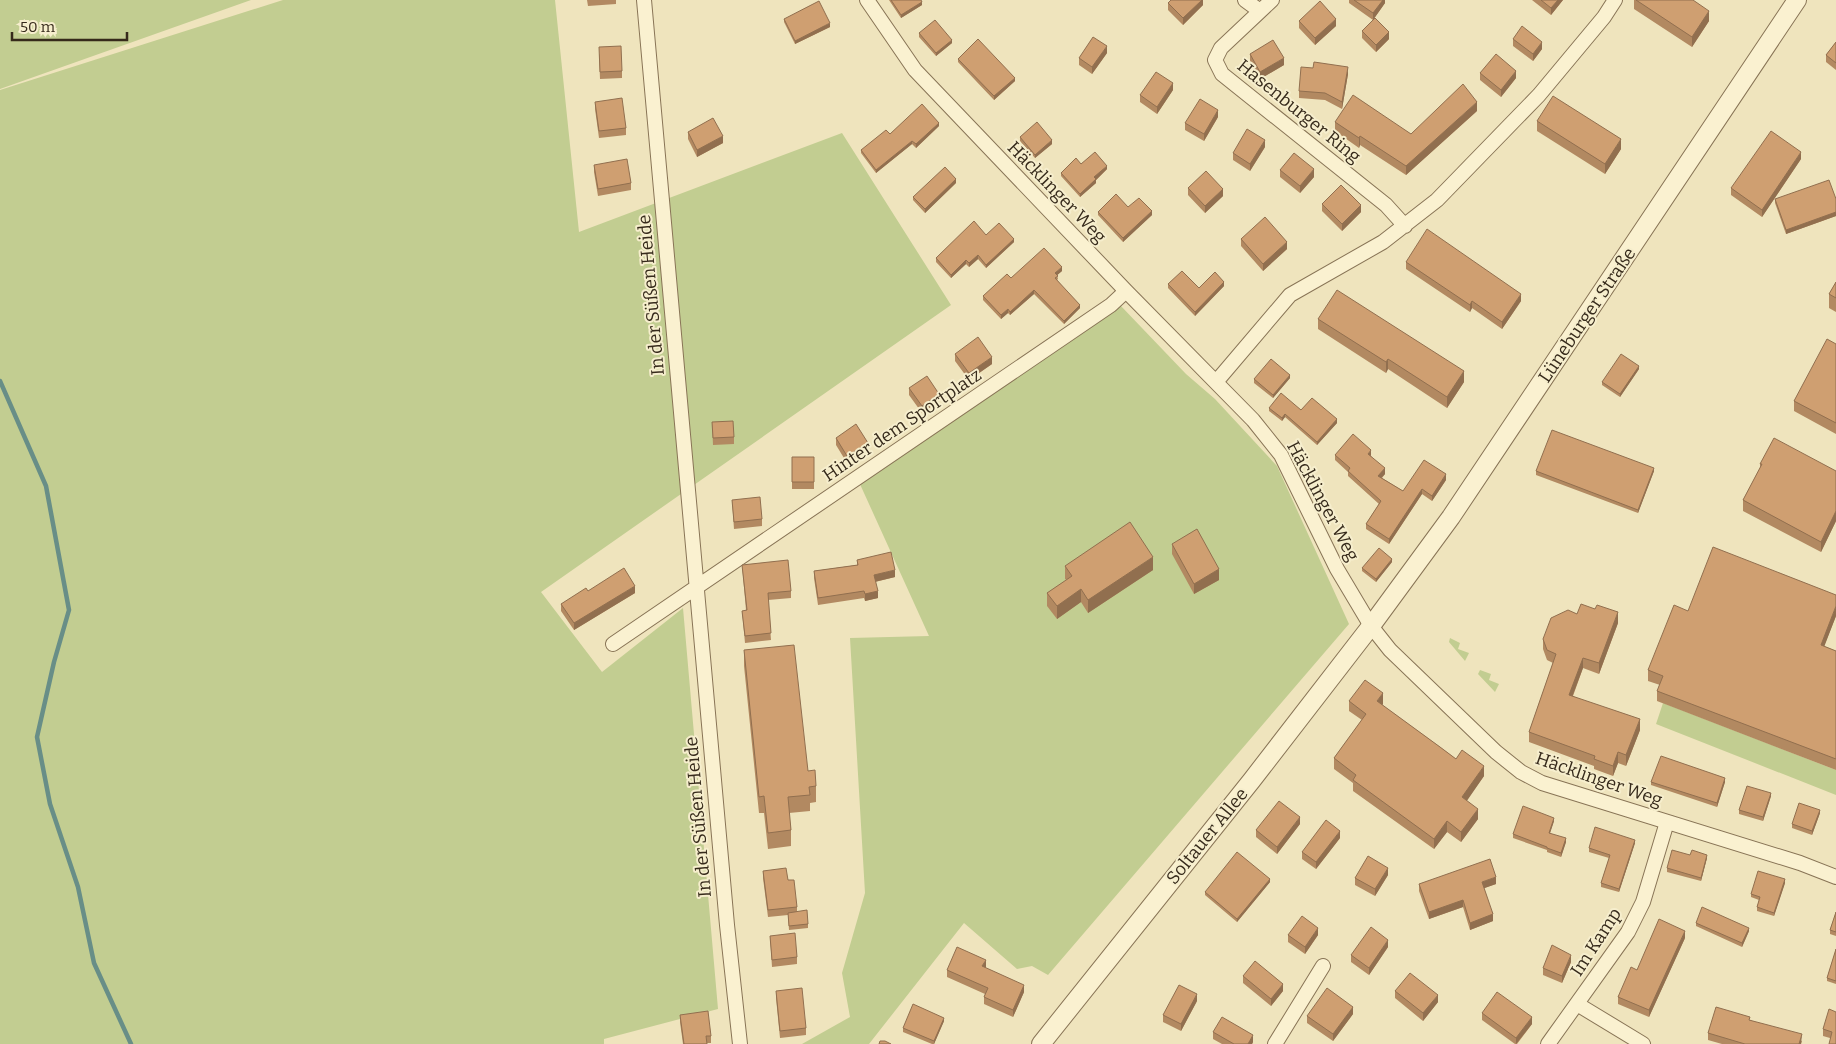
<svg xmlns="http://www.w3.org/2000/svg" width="1836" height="1044" font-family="Bitter,serif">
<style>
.green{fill:#c2cd91}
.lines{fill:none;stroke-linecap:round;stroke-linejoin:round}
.stream{stroke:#688e87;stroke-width:4.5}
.minor-casing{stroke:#887456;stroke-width:16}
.tertiary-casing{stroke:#887456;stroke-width:20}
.minor{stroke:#faf1d0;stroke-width:14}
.tertiary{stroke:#faf1d0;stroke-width:18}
.wall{fill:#b28961}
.shaded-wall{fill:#916f4f}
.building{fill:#cf9f71;stroke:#916f4f}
.labels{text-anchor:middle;stroke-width:4;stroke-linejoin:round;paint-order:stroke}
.street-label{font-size:18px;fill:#362a1b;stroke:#f6eecd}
</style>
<rect width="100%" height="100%" fill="#efe4bd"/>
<path class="green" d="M0,0h251l-251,89z
M283,0h272l24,232 263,-99 109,172 -410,287 61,80 81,-64 35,401 -114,30v5h-604v-954z
M1120,305l66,69 29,25 62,67 72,158 -301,351 -16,-9 -15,3 -53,-46 -95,121h-67l48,-27 -8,-44 23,-80 -15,-255 79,-2 -70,-154z
M1450,638l10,5 -2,6 11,4 -4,8 -16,-19z
M1480,670l11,4 -2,6 10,4 -4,8 -17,-18z
M1663,703l173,67v25l-180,-71z"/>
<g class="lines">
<path class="stream" d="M0,381l46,105 23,124 -15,52 -17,75 13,67 28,83 16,76 37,81"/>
<g class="minor-casing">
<path id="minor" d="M644,0l83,925 13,119
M867,0l48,70 211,221 127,129 28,35 56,114 34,57 19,24 106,102 25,20 21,11 258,80 36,14
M1245,0l15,11
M1272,0l-51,48 -6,12 7,14 164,131 19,21
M1216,382l74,-87 93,-53 54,-42 102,-105 65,-78 11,-17
M613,644l498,-339 15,-14
M1577,1004l66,40
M1275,1044l48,-78
M1548,1044l80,-112 15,-30 24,-80"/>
</g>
<g class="tertiary-casing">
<path id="tertiary" d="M1041,1044l211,-264 119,-154 80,-109 346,-517"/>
</g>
<use href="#minor" class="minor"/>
<use href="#tertiary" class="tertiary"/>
</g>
<path class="wall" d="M587,0h29v4l-28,2z
M889,0h32l1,5 -21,13z
M1203,0v5l-20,20 -15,-15v-7z
M1349,0h36v3l-12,17 -24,-17z
M1532,0h31l-12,15z
M1634,0h59l16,21 -17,26 -58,-38z
M784,19l46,8 -35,17 -11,-22z
M1299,21l37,5 -21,19 -16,-17z
M1362,31l27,8 -13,13 -14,-14z
M919,33l33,10 -16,13 -17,-19z
M1513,39l29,10 -9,12 -20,-15z
M1836,42v28l-10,-8v-7z
M1107,53l-15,21 -13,-9v-7z
M599,54l23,17v7l-22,1z
M1250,54l34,11 -24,14 -10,-18z
M958,59l57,22 -21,19 -36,-38z
M1313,68l35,6 -6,35 -17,-9 -26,-2v-7z
M1480,73l36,5 -15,19 -21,-17z
M1173,90l-16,24 -17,-12v-7z
M595,102l31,26v7l-27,3 -4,-29z
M1477,111l-71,64 -46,-30 -1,3 -24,-17v-9l76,12z
M1218,117l-14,24 -19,-11v-7z
M1537,121l84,28 -16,25 -68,-43z
M939,126l-23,22 -4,-4 -36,29 -15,-20v-3l29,-16z
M688,132l35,11 -26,14 -9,-18z
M1020,137l32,7 -17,14 -15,-17z
M1265,147l-15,24 -17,-11v-7z
M1801,159l-39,58 -31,-22v-7z
M1081,164l26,5 -11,11v3l-16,14 -19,-21v-3z
M594,165l37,18v7l-33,6 -4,-24z
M1280,170l34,7 -14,16 -20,-16z
M956,183l-31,30 -12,-13v-3z
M1188,188l35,8 -18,17 -17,-18z
M1775,199h61v17l-50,18 -11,-31z
M1322,204l39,8 -19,19 -20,-20z
M1128,207l24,8 -29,27 -25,-27v-3z
M986,235l28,7 -28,26 -8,-9 -9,8 -3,-3 -15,14 -15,-16v-4z
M1241,239l46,10 -24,22 -22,-25z
M1406,262l115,39 -19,28 -30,-21 -2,4 -64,-43z
M1062,271l-5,4 1,4 -1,1 23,28 -16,16 -30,-30 -24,21 -2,-2 -7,6 -18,-19v-4l28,-18z
M1836,282v30l-7,-4v-14z
M1168,284l31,4 25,-2 -29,30 -27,-28z
M1318,319l146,63 -17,26 -59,-39 -2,4 -68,-44z
M1836,344v90l-42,-23v-10z
M955,354l37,10 -23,16 -14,-19z
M1639,369l-19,28 -18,-12v-3z
M1290,378l-17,20 -19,-15v-4z
M909,388l30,13 -17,12 -13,-18z
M1269,408l32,2 36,13 -20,22 -32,-28 -3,4 -13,-10z
M712,422l22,15v7l-21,1z
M836,438l32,12 -21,13 -11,-18z
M1335,455h36v1l14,18 -3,4 21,13 43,-11 -14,21 -10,-7 -33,50 -23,-15v-5l13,-20 -31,-28v-4l-13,-12z
M792,457h22v32h-22z
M1760,464l76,7v50l-15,31 -78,-41v-11l17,-32z
M1536,471h118l-16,42 -102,-38z
M732,500l30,19v7l-28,3z
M1172,544l47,36 -25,14 -22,-40z
M857,560l38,17 -20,5 3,16 -13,3 -1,-3 -46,7 -4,-27v-7l43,-6z
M1392,562l-16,20 -14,-11v-3z
M742,565l49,26v7l-23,2 3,40 -26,3 -3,-32 4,-1z
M1065,566l88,4 -65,43 -7,-11 -24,17 -10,-13v-13l20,-13 -2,-1z
M588,591l47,2 -61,37 -13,-19v-7z
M1688,611l148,5 -12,30 12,5v119l-179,-69v-10l3,-6 -12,-4v-11z
M1577,614l41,9 -19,51 -16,-6 -10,28 67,34 -14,36 -8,-3 -5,13 -19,-7v-3l-65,-24v-10l24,-69 -6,-3 -4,-11v-10z
M744,650l64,121 8,15v16l-6,1v8l-21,2 2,17v16l-23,3 -4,-36h-5l-15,-147z
M1349,701l34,3 -1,1 58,42 16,12 28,17 -18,25 12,18 -17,23 -14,-10 -13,17 -81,-58v-8l-19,-14v-11l28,-38 -13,-9z
M1651,782h74l-8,25 -66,-22z
M1771,796l-8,25 -24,-7v-4z
M1820,813l-8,22 -20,-7v-4z
M1554,821l-4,12 16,9 -5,15 -14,-5v-2l-34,-12v-4z
M1300,824l-23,30 -21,-17v-7z
M1340,838l-24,31 -14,-10v-7z
M1635,843l-16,49 -18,-5v-4l8,-25 -20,-6v-4z
M1690,855l17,3 -6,23 -34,-9v-4z
M763,871l25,9 9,27v5l11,12v4l-19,2 -1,-15 -20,2 -5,-39z
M1388,875l-13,21 -20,-11v-7z
M1270,882l-33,40 -32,-27v-3z
M1785,883l-11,33 -17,-5v-4l2,-7 -8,-3v-3z
M1419,884h77l-12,4 9,33 -23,9 -7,-23 -34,12 -10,-28z
M1836,912v24l-6,-2v-4z
M1696,923l53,8 -7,16 -46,-21z
M1288,935h30l-13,19 -17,-12z
M770,936l27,21v7l-25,3z
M1685,938l-36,79 -31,-13v-7l19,-27z
M1388,947l-19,28 -18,-13v-7z
M1836,949v35l-9,-3v-3z
M1571,962l-9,21 -19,-8v-7z
M986,967l-1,1 39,24 -11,25 -29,-13v-7l1,-3 -38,-17v-7z
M1243,976l40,15 -12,15 -28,-23z
M776,991l30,37v7l-26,3 -4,-40z
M1395,991l43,11 -15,19 -28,-23z
M1197,1001l-16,30 -18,-9v-7z
M1836,1012v32l-6,-6 -7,-2v-7z
M1482,1013l50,11 -15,20h-2l-33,-24z
M1353,1014l-20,27 -26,-18v-7z
M680,1015l31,21v7h-4v1h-24l-3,-22z
M1750,1020l52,21 -1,3h-79l-14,-4v-7z
M944,1021l-10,23h-2l-29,-12v-4z
M1213,1032l40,10 -1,2h-30l-9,-5z"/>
<path class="shaded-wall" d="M1202,0h1v5l-20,20v-7z
M1383,0h2v3l-12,17v-7z
M1558,0h5l-12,15v-7z
M922,2v3l-21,13v-3z
M1709,11v10l-17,26v-10z
M1336,19v7l-21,19v-7z
M830,23v4l-35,17v-3z
M1389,32v7l-13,13v-7z
M952,40v3l-16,13v-3z
M1542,42v7l-9,12v-7z
M1107,46v7l-15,21v-7z
M1284,58v7l-24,14v-7z
M1348,67v7l-6,35v-7z
M1516,71v7l-15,19v-7z
M1015,78v3l-21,19v-4z
M1173,83v7l-16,24v-7z
M1477,102v9l-71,64v-9z
M1218,110v7l-14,24v-7z
M939,123v3l-23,22v-4z
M723,136v7l-26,14v-7z
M1360,136v9l-1,3v-10z
M1621,139v10l-16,25v-10z
M1052,140v4l-17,14v-3z
M1265,140v7l-15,24v-7z
M912,141v3l-36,29v-3z
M1801,152v7l-39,58v-7z
M1107,166v3l-11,11v3l-16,14v-3l14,-17z
M1314,169v8l-14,16v-7z
M956,179v4l-31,30v-4z
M1223,189v7l-18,17v-7z
M1361,205v7l-19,19v-7z
M1152,211v4l-29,27v-4z
M1836,212v4l-50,18v-4z
M1014,239v3l-28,26v-3z
M1287,242v7l-24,22v-7z
M978,255v4l-9,8v-4z
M966,260v4l-15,14v-3z
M1062,267v4l-7,6v-4z
M1224,282v4l-29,30v-4z
M1034,290v4l-24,21v-3z
M1521,294v7l-19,28v-7z
M1472,301v7l-2,4v-7z
M1080,305v3l-16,16v-3z
M1008,309v4l-7,6v-4z
M992,357v7l-23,16v-7z
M1388,359v10l-2,4v-11z
M1639,366v3l-19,28v-3z
M1464,371v11l-17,26v-11z
M1290,375v3l-17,20v-3z
M939,394v7l-17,12v-7z
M1285,414v3l-3,4v-3z
M1337,419v4l-20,22v-3z
M868,443v7l-21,13v-7z
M1371,450v5l-3,4v-5z
M1385,468v6l-7,7v-5z
M1654,468v3l-16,42v-3z
M1446,474v6l-14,21v-5z
M1422,489v5l-33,50v-5z
M1836,511v10l-15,31v-10z
M1153,557v13l-65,43v-13z
M1392,559v3l-16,20v-3z
M1219,569v11l-25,14v-10z
M895,570v7l-21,5v-7z
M635,586v7l-61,37v-7z
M1081,589v13l-24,17v-13z
M878,591v7l-13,3v-7z
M1836,606v10l-15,39v-10z
M1618,612v11l-19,51v-11z
M1583,658v10l-14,37v-10z
M1383,693v11l-6,8v-11z
M1640,719v11l-14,36v-11z
M1618,752v11l-5,13v-10z
M1484,766v10l-22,32v-11z
M1725,778v4l-8,25v-4z
M1771,793v3l-8,25v-4z
M1478,809v10l-17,23v-10z
M1820,810v3l-8,22v-4z
M1300,817v7l-23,30v-7z
M1554,818v3l-5,15v-3z
M1447,821v11l-13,17v-10z
M1340,831v7l-24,31v-7z
M1566,838v4l-5,15v-4z
M1635,840v3l-16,49v-3z
M1707,855v3l-6,23v-3z
M1388,868v7l-13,21v-7z
M1496,877v7l-14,5v-7z
M1270,879v3l-33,40v-3z
M1785,879v4l-11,33v-3z
M1463,900v7l-34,12v-7z
M1493,914v7l-23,9v-7z
M1318,928v7l-13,19v-7z
M1749,928v3l-7,16v-4z
M1685,931v7l-36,79v-7z
M1388,940v7l-19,28v-7z
M1571,955v7l-9,21v-7z
M986,960v7l-4,6v-7z
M1283,984v7l-12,15v-7z
M1024,985v7l-11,25v-7z
M1197,994v7l-16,30v-7z
M1438,995v7l-15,19v-8z
M1353,1007v7l-20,27v-7z
M1532,1017v7l-16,20v-6z
M944,1018v3l-10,23v-3z
M1802,1034l-1,10h-2z
M1253,1035v7l-1,2h-4z"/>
<path class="building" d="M891,0h30l1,2 -21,13z
M1171,0h31l-19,18 -15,-15z
M1354,0h29l-10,13z
M1541,0h17l-7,8z
M1636,0h57l16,11 -17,26z
M819,1l11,22 -35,18 -11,-22z
M1320,1l16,18 -21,19 -16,-17z
M1375,18l14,14 -13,13 -14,-14z
M935,20l17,20 -16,13 -17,-20z
M1522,26l20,16 -9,12 -20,-15z
M1093,37l14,9 -15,21 -13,-9z
M978,39l37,39 -21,18 -36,-37z
M1273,40l11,18 -24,14 -10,-18z
M1836,42v21l-10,-8z
M621,46l1,25 -22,1 -1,-25z
M1496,54l20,17 -15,19 -21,-17z
M1314,62l34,5 -6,35 -17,-9 -26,-2 2,-24 12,1z
M1156,72l17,11 -16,24 -17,-12z
M1463,84l14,18 -71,64 -46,-30 -1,2 -24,-16 18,-27 58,39z
M1553,96l68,43 -16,25 -68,-43z
M622,98l4,30 -27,3 -4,-29z
M1200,99l18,11 -14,24 -19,-11z
M922,104l17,19 -23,21 -4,-3 -36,29 -15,-20 25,-20 4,4z
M713,118l10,18 -26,14 -9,-18z
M1037,122l15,18 -17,15 -15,-18z
M1247,129l18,11 -15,24 -17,-11z
M1771,131l30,21 -39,58 -31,-22z
M1095,152l12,14 -13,11 2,2 -16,15 -19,-21 15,-15 5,6z
M1294,153l20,16 -14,17 -20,-16z
M627,159l4,24 -33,6 -4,-24z
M945,167l11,12 -31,30 -12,-12z
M1206,171l17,18 -18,17 -17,-18z
M1829,180l7,19v13l-50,18 -11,-31z
M1341,185l20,20 -19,19 -20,-20z
M1116,194l12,13 11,-9 13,13 -29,27 -25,-26z
M1265,217l22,25 -24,22 -22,-25z
M974,221l12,14 13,-12 15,16 -28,26 -8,-10 -9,8 -3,-3 -15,15 -15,-17z
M1427,229l94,65 -19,28 -30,-21 -2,4 -64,-43z
M1044,248l18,19 -7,6 3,3 -3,2 25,27 -16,16 -30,-31 -24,22 -2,-3 -7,6 -18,-19 24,-22 4,4z
M1182,271l17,17 16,-16 9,10 -29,30 -27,-28z
M1836,282v16l-7,-4z
M1337,290l127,81 -17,26 -59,-38 -2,3 -68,-43z
M978,337l14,20 -23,16 -14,-19z
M1827,339l9,5v79l-42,-22z
M1621,354l18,12 -19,28 -18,-12z
M1271,359l19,16 -17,20 -19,-16z
M927,376l12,18 -17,12 -13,-18z
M1281,393l20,17 11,-12 25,21 -20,23 -32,-28 -3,4 -13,-10z
M733,421l1,16 -21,1 -1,-16z
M856,424l12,19 -21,13 -11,-18z
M1552,430l102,38 -16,42 -102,-39z
M1353,434l18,16 -3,4 17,14 -7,8 25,15 21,-31 22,14 -14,22 -10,-7 -33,50 -23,-15 15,-23 -33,-30 2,-3 -15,-13z
M1774,438l62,33v40l-15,31 -78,-42 19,-36h-2z
M792,457h22v25h-22z
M760,497l2,22 -28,3 -2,-22z
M1130,522l23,35 -65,43 -7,-11 -24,17 -10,-13 25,-17 -7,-10z
M1197,529l22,40 -25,15 -22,-40z
M1713,547l123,48v11l-15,39 15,6v108l-179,-68 6,-15 -15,-6 26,-65 14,6z
M1379,548l13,11 -16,20 -14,-11z
M891,552l4,18 -21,5 4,16 -13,3 -1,-3 -46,7 -4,-27 44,-6 -1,-5z
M788,560l3,31 -23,2 3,40 -26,3 -3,-25 5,-1 -5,-45z
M624,568l11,18 -61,37 -13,-19 25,-16 2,3z
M1581,604l14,5 2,-4 21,7 -19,51 -16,-5 -14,37 71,24 -14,36 -8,-3 -5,14 -19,-7 1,-3 -66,-24 27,-78 -9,-4 -4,-11 8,-21 17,-8 9,4z
M794,645l14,126 7,-1 1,16 -7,1 1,8 -22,2 3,33 -23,3 -4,-37 -5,1 -15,-147z
M1365,680l18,13 -6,8 63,46 16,12 6,-9 22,16 -22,31 16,12 -17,23 -14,-11 -13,18 -81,-59 3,-5 -22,-17 32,-44 -17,-13z
M1661,756l64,22 -8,25 -66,-21z
M1747,786l24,7 -8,24 -24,-7z
M1279,801l21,16 -23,30 -21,-17z
M1799,803l21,7 -8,21 -20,-7z
M1523,806l31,12 -5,15 17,5 -5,15 -14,-5v-1l-34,-13z
M1326,820l14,11 -24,31 -14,-10z
M1595,827l40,13 -16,49 -18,-6 9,-28 -21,-7z
M1672,850l18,5 2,-5 15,5 -6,23 -34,-10z
M1237,852l33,27 -33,40 -32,-27z
M1368,856l20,12 -13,21 -20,-11z
M1490,859l6,18 -14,5 11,32 -23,9 -7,-23 -34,12 -10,-28z
M786,868l2,12h6l3,27 -29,3 -5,-39z
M1758,871l27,8 -11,34 -17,-6 3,-10 -9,-3z
M1702,907l47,21 -7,15 -46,-20z
M807,910l1,14 -19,2 -1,-13z
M1836,912v20l-6,-2z
M1302,916l16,12 -13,19 -17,-12z
M1659,919l26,12 -36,79 -31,-13 13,-30 6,3z
M1371,927l17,13 -19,28 -18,-13z
M795,933l2,24 -25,3 -2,-24z
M1552,945l19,10 -9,21 -19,-8z
M957,947l29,13 -4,6 42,19 -11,25 -29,-13 4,-9 -41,-18z
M1836,949v32l-9,-3z
M1255,961l28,23 -12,15 -28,-23z
M1410,973l28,22 -15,18 -28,-22z
M1179,985l18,9 -16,30 -18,-9z
M802,988l4,40 -26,3 -4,-40z
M1327,988l26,19 -20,27 -26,-18z
M1497,992l35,25 -16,21 -34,-25z
M913,1004l31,14 -10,23 -31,-13z
M1716,1007l34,10 -1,3 53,14 -3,10h-54l-37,-11z
M1829,1009l7,3v32h-7l3,-12 -9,-3z
M708,1011l3,25h-5l1,8h-23l-4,-29z
M1222,1017l31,18 -5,9h-14l-21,-12z
M880,1041h5l6,3h-12z"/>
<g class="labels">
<g class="street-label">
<text transform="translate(1299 111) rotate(39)" y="6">Hasenburger Ring</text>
<text transform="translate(1057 192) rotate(46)" y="6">Häcklinger Weg</text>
<text transform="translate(651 295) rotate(-95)" y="6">In der Süßen Heide</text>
<text transform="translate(1587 315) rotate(-56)" y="6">Lüneburger Straße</text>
<text transform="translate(902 425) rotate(-34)" y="6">Hinter dem Sportplatz</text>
<text transform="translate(1323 501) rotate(62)" y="6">Häcklinger Weg</text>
<text transform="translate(1599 779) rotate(19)" y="6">Häcklinger Weg</text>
<text transform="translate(698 817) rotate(-95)" y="6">In der Süßen Heide</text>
<text transform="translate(1207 836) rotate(-51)" y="6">Soltauer Allee</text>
<text transform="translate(1596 942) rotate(-57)" y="6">Im Kamp</text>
</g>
</g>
<path d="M12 32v8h115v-8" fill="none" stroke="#362a1b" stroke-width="2.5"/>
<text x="20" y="32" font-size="15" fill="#362a1b" stroke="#f6eecd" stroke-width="4" paint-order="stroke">50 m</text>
</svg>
